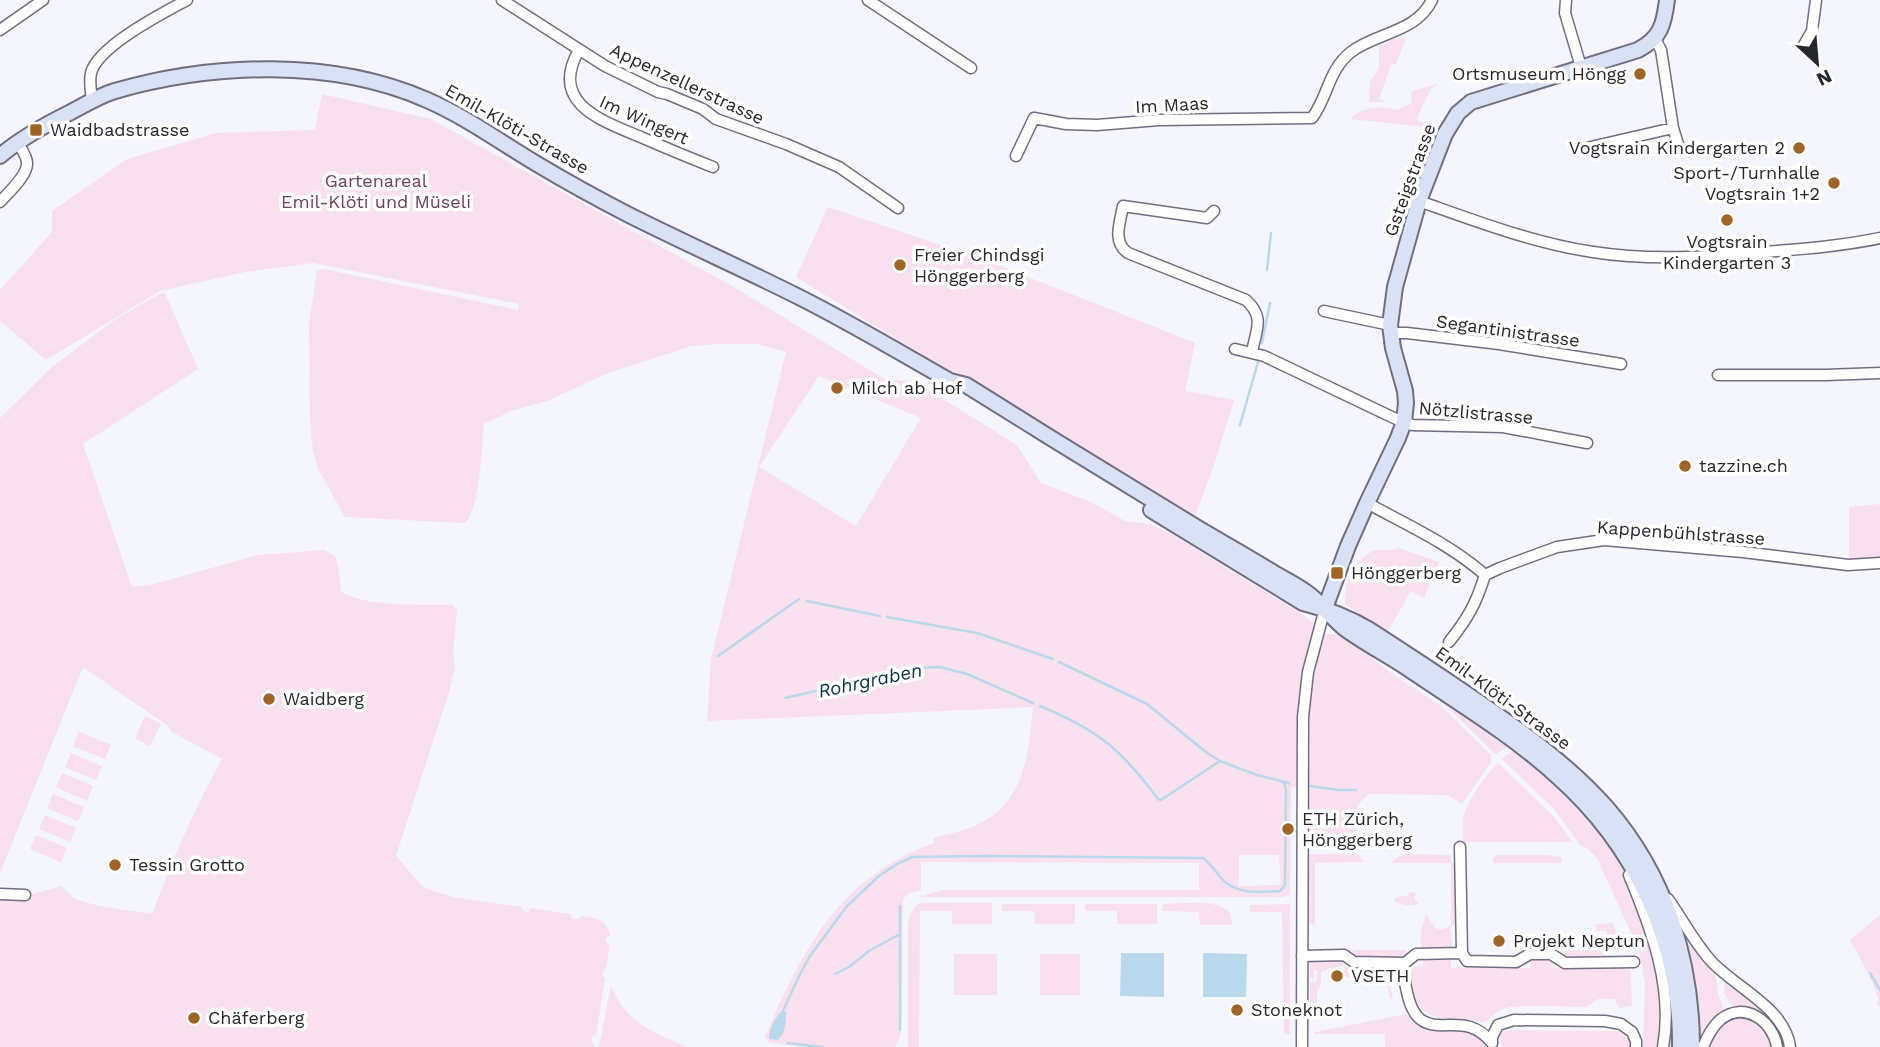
<svg xmlns="http://www.w3.org/2000/svg" width="1880" height="1047" font-family="'Work Sans',sans-serif">
<style>
.green{fill:#f8e0ee;fill-rule:evenodd}
.water{fill:#bad8eb}
.lines{fill:none;stroke-linecap:round;stroke-linejoin:round}
.stream{stroke:#bad8eb;stroke-width:2.5}
.street-casing{stroke:#706e80;stroke-width:13}
.secondary-casing{stroke:#706e80;stroke-width:18}
.street{stroke:#fff;stroke-width:10}
.secondary{stroke:#d9e2f4;stroke-width:14}
.poi-dot{fill:#a06427;stroke:#fff;stroke-width:2.5}
.labels{text-anchor:middle;stroke-width:7;stroke-linejoin:round;paint-order:stroke}
.poi-label{font-size:18px;fill:#26262d;stroke:#fff;text-anchor:start}
.street-label{font-size:18px;fill:#26262d;stroke:#fff}
.park-label{font-size:18px;fill:#6c415c;stroke:#fff}
.water-label{font-size:19px;font-style:italic;fill:#0a3247;stroke:#fff}
</style>
<rect width="100%" height="100%" fill="#f5f5fd"/>
<path class="green" d="M1406,38l-10,26 -5,1 -12,34 7,3h-17l1,-20 9,-14v-21l15,-8z
M1439,83l-8,6 -15,30 9,5v3l-74,-8c8,-12 33,-14 46,-9l13,-6 2,-4 -1,-8c9,-4 18,-5 28,-9z
M322,94l109,25 301,167 154,94 28,1 103,64 24,38 50,19 34,19 26,3 22,11 129,79 23,20h12l30,20 25,20 48,31 51,50v7l-29,42 -15,-9 -78,-1 -12,11 -1,37h-49v-53l-16,-2 -1,108 -9,2h-363l25,-7h256v-27l-278,-1v28l-12,3 -6,6 -1,120 -2,18 -5,10h-96l-31,-5 -3,-6c39,-88 73,-158 169,-193l-1,-5c15,-4 32,-7 46,-14 46,-23 50,-72 54,-117l-326,14 4,-62 75,-307 -29,-8h-37l-28,2 -84,27 -61,28 -36,10 -27,13c-2,22 -4,85 -19,99l-120,-6 -27,-48 -5,-18 -3,-29 -1,-99 8,-52 7,-2 194,41 1,-6 -206,-41 -68,9 -85,19 -114,69 -46,-39v-31l52,-58v-21l75,-52 89,-26 99,-3zM819,376l102,42 -65,108 -97,-59zM1239,855h40l2,30 -42,1z
M828,207l157,53 210,83 -10,48 49,9 -19,62 -22,60 -397,-245z
M165,293l33,76 -115,75 49,143 19,-2 107,-30 66,-5 11,6 4,14 2,22c32,16 77,12 111,13l5,5 -4,43 2,13 -5,23 -54,167 28,32 29,9 68,10 2,4 5,1 3,-4 39,6 3,5h5l4,-3c13,2 25,3 28,19l-4,3v5l4,2 -4,23 -3,3 -1,5 3,2 -9,57 -4,2 -1,4 3,3v3h-594v-148l22,-2 39,-11 14,13 24,7 53,8c21,-54 41,-104 70,-155l-50,-27 -4,-6 -85,-59 -83,206v-455l52,-51 61,-46 46,-27z
M1880,504v56l-31,2v-55z
M1399,548l40,14 -15,36 -13,-7 -24,42 -42,-29c1,-5 0,-12 1,-17 3,-15 16,-34 31,-37 8,-1 15,1 22,-2z
M1434,694l75,51 -12,9 -3,-1z
M145,716l16,8 -11,22 -15,-8z
M79,732l32,13 -6,14 -32,-13z
M1514,749l60,50 24,29 27,45 13,34 30,61 7,79h-32l2,-65 -6,-31 -3,-1 -4,-15 -35,-77 -10,-10 -7,-3 -26,-36 -52,-50z
M71,753l31,13 -6,14 -31,-13z
M1498,763l57,55 17,24h-109c0,-7 -1,-15 0,-22 2,-16 23,-46 35,-57z
M62,773l31,13 -6,15 -31,-14z
M53,794l31,13 -6,14 -31,-13z
M45,815l31,13 -6,14 -31,-13z
M36,835l31,13 -6,14 -31,-13z
M1307,854h51l6,8 -49,1v62l-8,-1z
M1401,854l50,1v8h6l1,62h-7l1,26h-29l-3,-11 1,-9 5,-17 9,14 8,2 8,-5v-62h-60z
M1494,855h54l14,2 -1,6h-68z
M1411,892l5,1 -2,6 4,4v2h-14l-10,-4 2,-4 11,-1z
M920,903h72v21h-40v-13h-32l-1,136h-11v-123c2,-9 4,-17 12,-21z
M1002,904h73v20h-40l-1,-13h-32z
M1085,904h72v20h-40v-13h-32z
M1164,904c19,0 52,-6 66,9l2,12h-32l-1,-13 -37,-1v-5z
M1290,904v130h-6l-2,-122h-32v-7z
M1880,915v92l-3,-3 2,-4 -10,-25 -19,-35z
M1612,922l12,28h-16l-1,8h-43v-9h43v-18h-12l2,-2 -2,-3 2,-2h10z
M1680,927l10,17 25,30 4,22 5,15c-14,7 -20,18 -26,31l-6,-80z
M1353,950h53v9l-52,-1z
M954,954h43v41h-43z
M1040,954h40v41h-40z
M1423,959h28v9h79v-9h22v8l75,1 3,2 1,4 1,32 -12,2 -6,-9h-16l-11,8c-25,0 -51,-2 -76,0 -16,1 -20,14 -27,15 -4,1 -12,-2 -16,-2 -37,-2 -56,-3 -58,-47l4,-6h9z
M1310,961h33v5l-16,3 -6,3v13l-4,5v23h-7v-31l7,-1v-11h-3v9h-4z
M1343,967h54l2,8 -8,2v5h-2l4,17h-3l-5,-25 -28,3v3l-5,1 -2,-4 -4,1z
M1725,981l42,32 9,11 -24,-15 -18,-1 -10,-15z
M611,986c16,38 42,46 77,61h-89z
M1407,1014c15,33 56,-1 81,33h-103v-13h-72l2,-2z
M1738,1017c19,0 31,11 34,30h-65c9,-15 14,-25 31,-30z
M1513,1030l106,1 9,5 4,11h-130c-5,-11 -1,-16 11,-17z"/>
<path class="water" d="M1121,953h43v44l-44,-1z
M1203,953l44,1 -1,43h-43z
M782,1011l4,1c0,12 0,19 -8,28l-9,-1c0,-11 6,-21 13,-28z"/>
<g class="lines">
<path class="stream" d="M1267,270l4,-37
M1262,343l8,-40
M1240,425l18,-63
M807,601l73,15
M887,617l90,16 76,26
M718,656l81,-57
M1059,662l88,42 60,49 13,8 37,14 32,8
M785,698l132,-30 23,-1 27,7 66,29
M1040,706c58,24 81,43 118,93l3,1 59,-39
M1310,786l29,4h17
M900,906v124
M1870,973l10,17
M835,974l14,-7 20,-16 31,-17
M783,1011l17,-37 10,-18 37,-50 32,-30 18,-12 15,-7 75,-1 216,2c8,6 12,13 18,20 14,17 39,14 59,13l5,-6 1,-95 -2,-7
M788,1043l35,4"/>
<g class="street-casing">
<path id="street" d="M502,0l103,66 53,26 9,2 36,15 13,10 70,25 53,23 59,41
M868,0l103,68
M1566,0l-1,13 16,54
M0,30l43,-30
M1655,39l6,11 12,78 5,16
M1804,45l8,-14 4,-31
M579,50c-31,54 24,71 64,88 23,10 47,20 70,29
M92,100c-1,-9 -3,-18 -1,-27 7,-27 72,-60 96,-73
M1582,149l91,-21
M1016,156l18,-38 32,6 31,1 62,-5 153,-2c16,-21 16,-48 39,-66 26,-20 65,-19 81,-52
M1419,201c57,20 114,42 174,51 57,9 114,5 171,0 38,-3 78,-6 116,-14
M0,202c8,-9 28,-27 27,-39 0,-7 -7,-16 -10,-22
M1214,211l-7,7 -84,-12c-3,17 -11,36 5,47l118,47c20,18 9,31 6,53
M1324,311l66,14
M1390,333h17l92,11 122,20
M1235,349l29,7 130,62 18,7 91,2 84,16
M1718,375h107l55,-2
M1367,503c40,22 83,41 118,72
M1485,575l15,-7 57,-21 47,-7 139,12 105,13 32,-2
M1449,642c19,-24 27,-38 36,-67
M1460,847l2,106
M1629,875c22,53 45,113 34,172
M0,894l25,1
M1668,899c15,21 26,43 43,62 25,27 74,47 79,86
M1462,953l5,8 49,1 14,-8h21l14,9 69,-1
M1302,956l42,-1 10,7 51,1 11,-9 46,-1
M1403,972c3,14 5,37 17,47 20,16 47,-8 72,24
M1492,1043v-6l6,-12 16,-5 91,1 16,3 11,8 4,9v6
M1302,1047l1,-330 5,-45 17,-64
M1703,1047c4,-10 9,-20 17,-27 24,-20 53,1 57,27"/>
</g>
<g class="secondary-casing">
<path id="secondary" d="M0,156c21,-18 43,-30 67,-42 16,-8 31,-18 48,-23 98,-28 217,-33 312,9 39,17 73,42 110,64 30,18 61,35 92,51 56,28 112,53 168,81 52,26 102,56 153,85l16,4c78,49 156,97 235,145 24,14 49,28 73,43 12,7 25,13 36,22 12,10 22,23 34,33 20,15 42,26 63,40 50,34 105,67 150,108 78,69 124,166 123,271
M1151,510l152,93c24,6 45,14 67,27 37,24 74,48 110,73 45,31 90,63 127,105 58,67 85,151 85,239
M1325,608l23,-62 19,-43 31,-65 6,-16 2,-19 -1,-12 -12,-43 -3,-23 5,-38 24,-86 26,-67 13,-21 13,-11 167,-52c23,-12 26,-26 29,-50"/>
</g>
<use href="#street" class="street"/>
<use href="#secondary" class="secondary"/>
</g>
<g class="poi-dot">
<circle cx="1640" cy="74" r="7"/>
<rect x="29" y="123" width="14" height="14" rx="3.5"/>
<circle cx="1799" cy="148" r="7"/>
<circle cx="1834" cy="183" r="7"/>
<circle cx="1727" cy="220" r="7"/>
<circle cx="900" cy="265" r="7"/>
<circle cx="837" cy="388" r="7"/>
<circle cx="1685" cy="466" r="7"/>
<rect x="1330" y="566" width="14" height="14" rx="3.5"/>
<circle cx="269" cy="699" r="7"/>
<circle cx="1288" cy="829" r="7"/>
<circle cx="115" cy="865" r="7"/>
<circle cx="1499" cy="941" r="7"/>
<circle cx="1337" cy="976" r="7"/>
<circle cx="1237" cy="1010" r="7"/>
<circle cx="194" cy="1018" r="7"/>
</g>
<g class="labels">
<g class="poi-label">
<text x="1626" y="80" text-anchor="end">Ortsmuseum Höngg</text>
<text x="50" y="136">Waidbadstrasse</text>
<text x="1785" y="154" text-anchor="end">Vogtsrain Kindergarten 2</text>
<text x="1820" y="179" text-anchor="end">Sport-/Turnhalle<tspan x="1820" dy="21">Vogtsrain 1+2</tspan></text>
<text x="1727" y="248" text-anchor="middle">Vogtsrain<tspan x="1727" dy="21">Kindergarten 3</tspan></text>
<text x="914" y="261">Freier Chindsgi<tspan x="914" dy="21">Hönggerberg</tspan></text>
<text x="851" y="394">Milch ab Hof</text>
<text x="1699" y="472">tazzine.ch</text>
<text x="1351" y="579">Hönggerberg</text>
<text x="283" y="705">Waidberg</text>
<text x="1302" y="825">ETH Zürich,<tspan x="1302" dy="21">Hönggerberg</tspan></text>
<text x="129" y="871">Tessin Grotto</text>
<text x="1513" y="947">Projekt Neptun</text>
<text x="1351" y="982">VSETH</text>
<text x="1251" y="1016">Stoneknot</text>
<text x="208" y="1024">Chäferberg</text>
</g>
<g class="street-label">
<text transform="translate(687 84) rotate(25)" y="6">Appenzellerstrasse</text>
<text transform="translate(1172 105) rotate(-3)" y="6">Im Maas</text>
<text transform="translate(644 120) rotate(24)" y="6">Im Wingert</text>
<text transform="translate(517 129) rotate(30)" y="6">Emil-Klöti-Strasse</text>
<text transform="translate(1410 180) rotate(-70)" y="6">Gsteigstrasse</text>
<text transform="translate(1508 331) rotate(8)" y="6">Segantinistrasse</text>
<text transform="translate(1476 413) rotate(5)" y="6">Nötzlistrasse</text>
<text transform="translate(1681 533) rotate(4)" y="6">Kappenbühlstrasse</text>
<text transform="translate(1503 698) rotate(36)" y="6">Emil-Klöti-Strasse</text>
</g>
<g class="park-label">
<text x="376" y="187">Gartenareal<tspan x="376" dy="21">Emil-Klöti und Müseli</tspan></text>
</g>
<g class="water-label">
<text transform="translate(870 680) rotate(-12)" y="7">Rohrgraben</text>
</g>
</g>
<g transform="translate(1817 63) rotate(154)" stroke="#ffffff" stroke-width="5" paint-order="stroke">
<path d="M0-5L12 26L0 18L-12 26Z" fill="#26262d"/>
<text y="-10" font-size="19" font-weight="bold" text-anchor="middle" fill="#26262d">N</text>
</g>
</svg>
